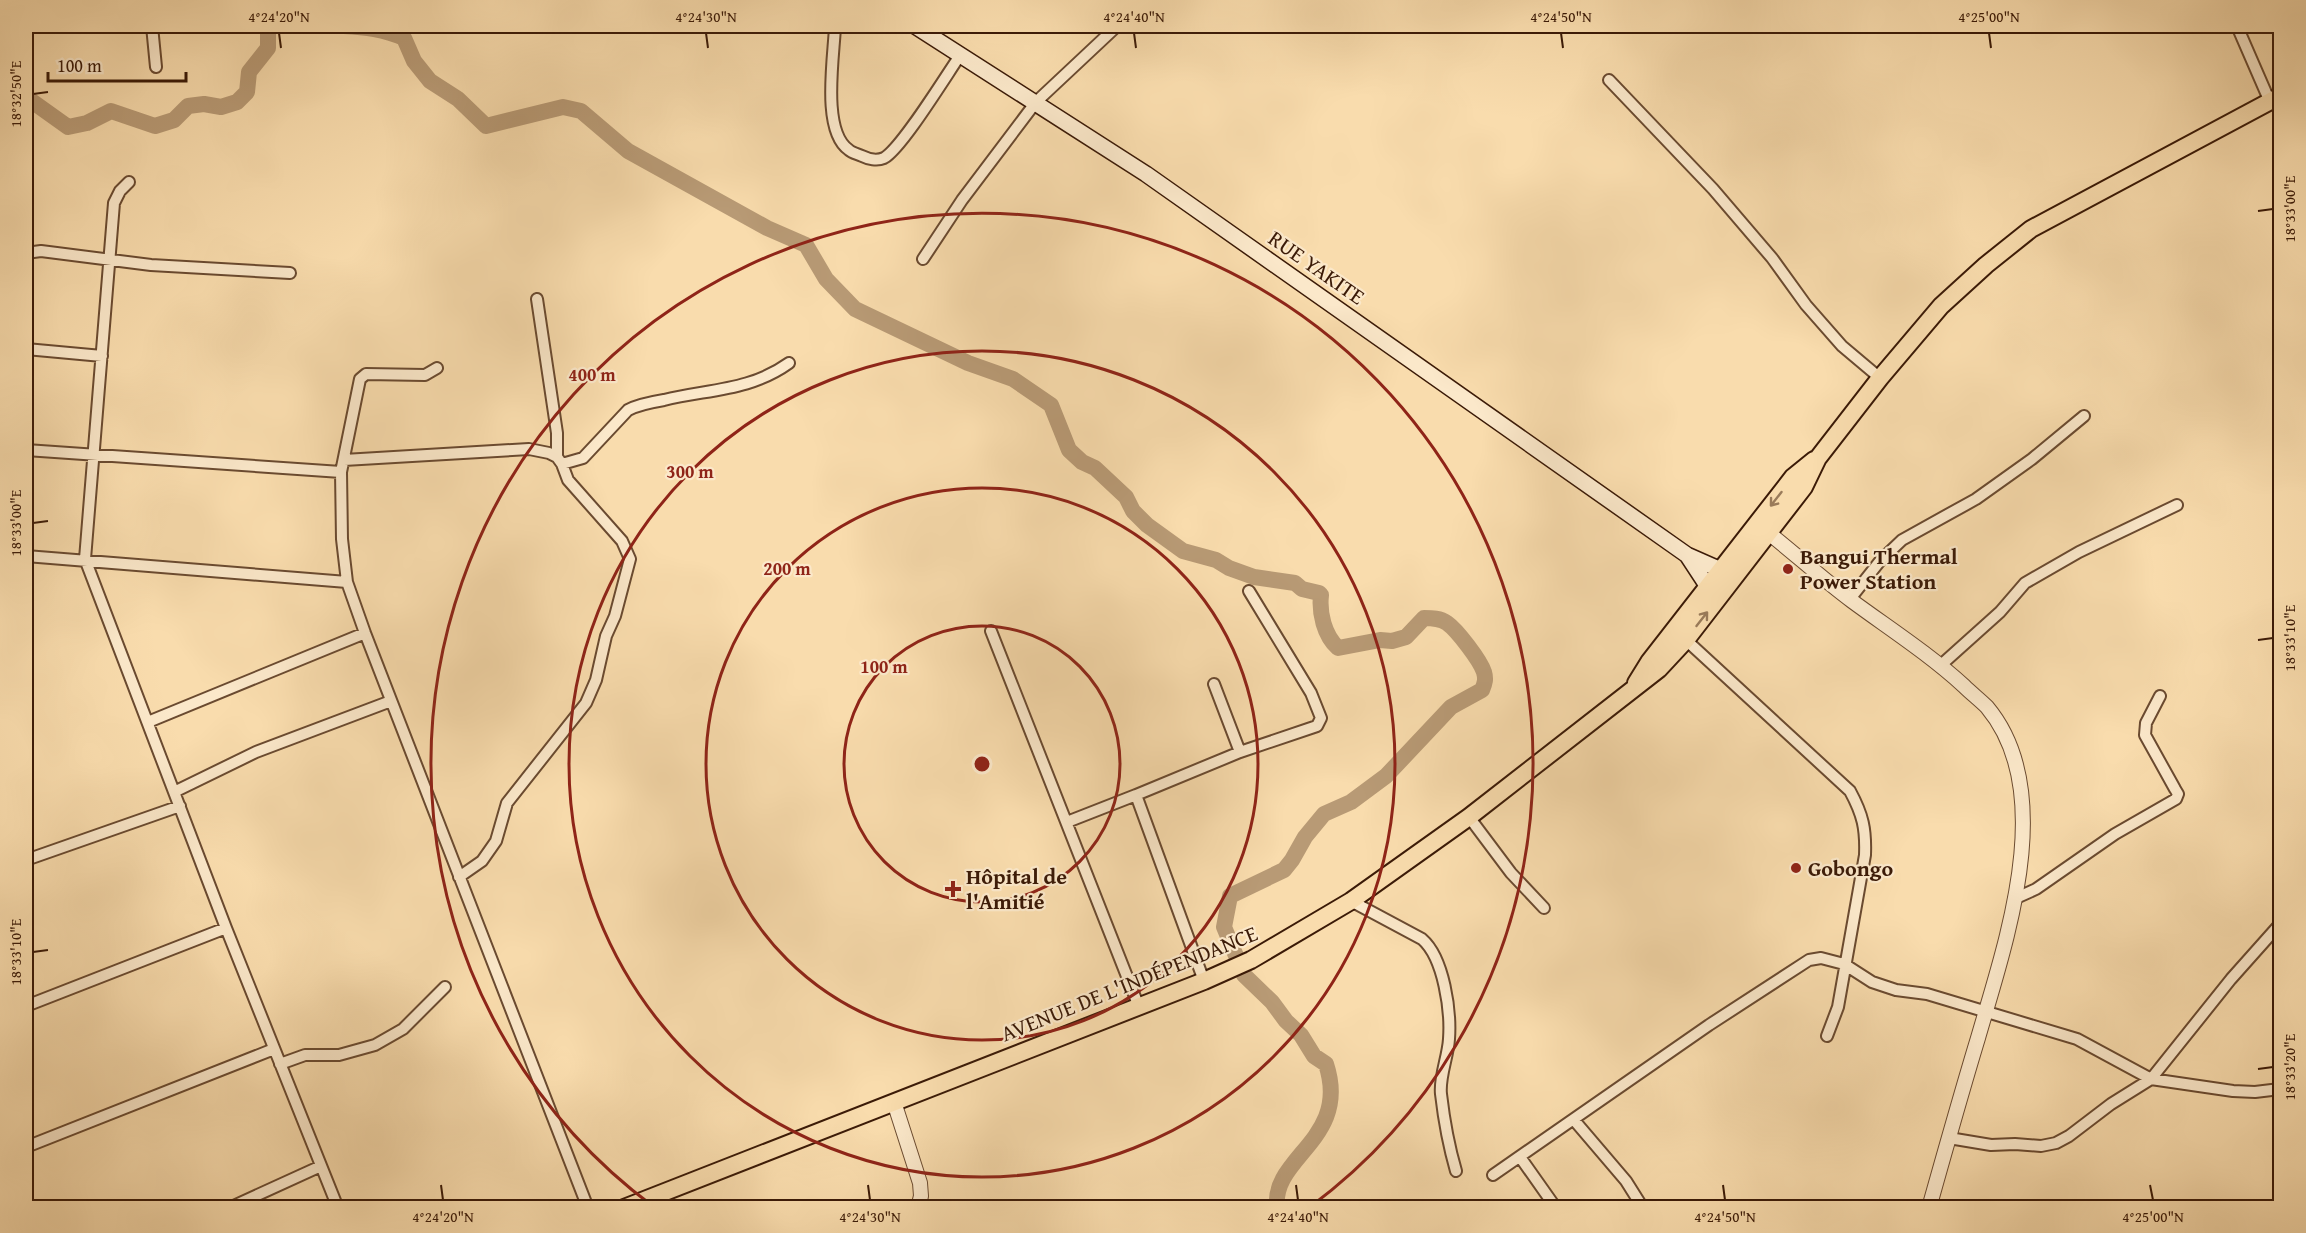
<svg xmlns="http://www.w3.org/2000/svg" width="2306" height="1233" font-family="'Gentium Book Plus',serif">
<style>
.lines{fill:none;stroke-linecap:round;stroke-linejoin:round}
.river{stroke:#b89a75;stroke-width:16}
.minor-casing{stroke:#6a4a30;stroke-width:14}
.tertiary-casing{stroke:#6a4a30;stroke-width:16}
.secondary-casing{stroke:#3b1a07;stroke-width:18}
.primary-casing{stroke:#3b1a07;stroke-width:20}
.minor{stroke:#fbe8ca;stroke-width:10}
.tertiary{stroke:#fbe8ca;stroke-width:14}
.secondary{stroke:#fbe8ca;stroke-width:15}
.primary{stroke:#f9dcad;stroke-width:16}
.oneway{stroke:#9a7b5a}
.ticks{fill:none;stroke:#3b1a07;stroke-width:2}
.ring{fill:none;stroke:#8f2418;stroke-width:3}
.poi-dot{fill:#8f2418;stroke:#fbe8ca;stroke-width:2}
.labels{text-anchor:middle;stroke-width:4.5;stroke-linejoin:round;paint-order:stroke}
.street-label{font-size:22px;fill:#3b1a07;stroke:#fbe8ca}
.poi-label{font-size:22px;font-weight:bold;fill:#3b1a07;stroke:#fbe8ca;text-anchor:start}
.centre{fill:#8f2418;stroke:#fbe8ca;stroke-width:3}
.ring-label{font-size:18px;text-anchor:middle;font-weight:bold;fill:#8f2418;stroke:#fbe8ca;stroke-width:4.5;stroke-linejoin:round;paint-order:stroke}
.neatline{fill:none;stroke:#3b1a07;stroke-width:2}
.ticks-label{font-size:15px;text-anchor:middle;fill:#3b1a07}
</style>
<rect width="100%" height="100%" fill="#f9dcad"/>
<filter id="stains"><feTurbulence type="fractalNoise" baseFrequency=".00333" numOctaves="4"/><feColorMatrix values="0 0 0 0 .2 0 0 0 0 .09 0 0 0 0 .02 0 0 0 .5 -.17"/></filter>
<radialGradient id="worn" r=".72"><stop offset=".6" stop-color="#630" stop-opacity="0"/><stop offset="1" stop-color="#630" stop-opacity=".3"/></radialGradient>
<g class="lines">
<path class="river" d="M344,26c21,1 40,3 60,12l10,23 16,20 28,18 28,27 77,-19 18,4 47,40 139,77 39,17 20,34 29,30 113,54 45,16 38,26 18,45 13,12 13,6 31,29 7,14 14,14 36,26 33,9 13,8 25,9 41,6 7,6 17,4 2,2c-2,18 3,40 17,53l42,-8 12,1 14,-4 18,-19c8,0 16,0 23,5 10,7 33,37 37,49 2,7 1,11 -2,18l-31,17 -65,69 -35,26 -27,12 -19,23 -13,23 -8,10 -54,26 -6,31 20,48 28,27 14,19 15,14 13,21 12,8c25,76 -55,92 -49,144
M26,97l42,30 19,-4 24,-12 44,15 19,-6 14,-14 16,-2 17,3 16,-5 10,-10 2,-20 19,-24v-22h2"/>
<g class="minor-casing">
<path id="minor" d="M152,26l4,41
M835,26c-1,30 -14,105 14,124 3,3 9,4 13,6 6,3 15,5 22,2 18,-10 63,-84 77,-104
M2237,26l33,76
M1609,80l104,109 59,69 34,47 36,41 38,32
M129,182l-9,9 -6,12 -29,356 141,369 112,280
M26,253l15,-2 110,14 139,8
M923,259l39,-59 74,-98 81,-76
M537,299l20,134v24
M26,349l76,7
M26,450l315,22
M344,460l185,-11 20,4 8,4 5,7 6,16 54,61 8,18 -15,57 -9,20 -10,44 -10,23 -79,100 -11,38 -14,20 -23,16
M562,464l21,-6 45,-48c11,-6 24,-8 36,-10 45,-11 86,-9 125,-37
M26,556l321,26 18,51 223,575
M347,582l-5,-43 -1,-67 19,-93 6,-5 59,1 12,-7
M1850,599l30,-38 22,-21 74,-41 56,-40 52,-43
M991,631l148,376
M1686,640l164,151c13,24 16,38 15,64l-27,152 -11,29
M1941,665l59,-53 25,-29 54,-31 98,-47
M1214,684l26,68
M148,722l217,-89
M174,792l82,-40 135,-51
M1469,817l42,56 33,35
M1067,822l69,-27
M26,860l154,-54
M2014,899l22,-10 79,-55 61,-35 2,-5 -3,-5 -30,-54 1,-12 14,-27
M1351,901l71,38c22,19 29,72 27,100 -1,18 -10,38 -8,55 3,26 8,53 15,77
M1204,981l-68,-186 104,-43 77,-26 4,-8 -10,-25 -62,-102
M26,1006l200,-78
M280,1064l25,-9h34l36,-10 28,-16 42,-42
M1574,1120l52,61 17,27
M1949,1138l42,7 24,-1 26,2 15,-3 13,-7 42,-32 40,-25 80,-100 49,-55
M26,1147l248,-98
M1520,1157l36,51
M1493,1175l216,-150 100,-65 12,-2 23,6 28,18 24,8 31,4 150,45 74,40 82,12 22,1 25,-3
M229,1208l92,-42"/>
</g>
<g class="tertiary-casing">
<path id="tertiary" d="M1761,527c31,24 60,51 91,74 38,28 77,53 112,85 7,7 16,14 23,21 72,86 18,237 -9,331 -17,56 -33,113 -49,170
M894,1102l26,81 1,13 -3,12"/>
</g>
<g class="secondary-casing">
<path id="secondary" d="M915,26l231,148 541,381 34,15 8,7
M1687,555l21,32 7,7"/>
</g>
<g class="primary-casing">
<path id="primary" d="M1636,683l13,-21 144,-185 21,-17
M624,1208l580,-227 47,-21 100,-59 118,-84 190,-148 27,-29 118,-153 14,-29 62,-80 61,-72 45,-41 45,-36 249,-133"/>
</g>
<use href="#minor" class="minor"/>
<use href="#tertiary" class="tertiary"/>
<use href="#secondary" class="secondary"/>
<use href="#primary" class="primary"/>
</g>
<defs><path id="oneway-shaft" d="M-6 0H5M1.5-3L5.5 0L1.5 3" fill="none" stroke-width="1.6" stroke-linecap="round" stroke-linejoin="round" transform="scale(1.5)"/></defs>
<g class="oneway">
<use href="#oneway-shaft" transform="translate(1776 499) rotate(128)"/>
<use href="#oneway-shaft" transform="translate(1702 619) rotate(-52)"/>
</g>
<path class="ticks" d="M279,33l2,15M706,33l2,15M1134,33l2,15M1561,33l2,15M1989,33l2,15M33,94l15,-2M2258,211l15,-2M33,523l15,-2M2258,640l15,-2M33,952l15,-2M2258,1069l15,-2M441,1185l2,15M868,1185l2,15M1296,1185l2,15M1723,1185l2,15M2150,1185l3,15"/>
<g class="ring">
<circle cx="982" cy="764" r="138"/>
<circle cx="982" cy="764" r="276"/>
<circle cx="982" cy="764" r="413"/>
<path d="M654 1207A551 551 0 1 1 1310 1207"/>
</g>
<g class="poi-dot">
<circle cx="1788" cy="569" r="6"/>
<circle cx="1796" cy="868" r="6"/>
<path d="M950 880h6v6h6v6h-6v6h-6v-6h-6v-6h6z"/>
</g>
<g class="labels">
<g class="street-label">
<text transform="translate(1317 267) rotate(35)" y="8">RUE YAKITE</text>
<text transform="translate(1129 983) rotate(-22)" y="8">AVENUE DE L'INDÉPENDANCE</text>
</g>
<g class="poi-label">
<text x="1800" y="564">Bangui Thermal<tspan x="1800" dy="25">Power Station</tspan></text>
<text x="1808" y="876">Gobongo</text>
<text x="966" y="884">Hôpital de<tspan x="966" dy="25">l'Amitié</tspan></text>
</g>
</g>
<circle cx="982" cy="764" r="9" class="centre"/>
<g class="ring-label">
<text x="592" y="381">400 m</text>
<text x="690" y="478">300 m</text>
<text x="787" y="575">200 m</text>
<text x="884" y="673">100 m</text>
</g>
<rect width="2306" height="1233" fill="none" stroke="#f9dcad" stroke-width="66"/>
<path d="M48 72v9h138v-9" fill="none" stroke="#3b1a07" stroke-width="3"/>
<text x="57" y="72" font-size="18" fill="#3b1a07" stroke="#fbe8ca" stroke-width="4.5" paint-order="stroke">100 m</text>
<rect x="33" y="33" width="2240" height="1167" class="neatline"/>
<g class="ticks-label">
<text x="279" y="22">4°24'20"N</text>
<text x="706" y="22">4°24'30"N</text>
<text x="1134" y="22">4°24'40"N</text>
<text x="1561" y="22">4°24'50"N</text>
<text x="1989" y="22">4°25'00"N</text>
<text transform="translate(16 94) rotate(-90)" y="5">18°32'50"E</text>
<text transform="translate(2290 209) rotate(-90)" y="5">18°33'00"E</text>
<text transform="translate(16 523) rotate(-90)" y="5">18°33'00"E</text>
<text transform="translate(2290 638) rotate(-90)" y="5">18°33'10"E</text>
<text transform="translate(16 952) rotate(-90)" y="5">18°33'10"E</text>
<text transform="translate(2290 1067) rotate(-90)" y="5">18°33'20"E</text>
<text x="443" y="1222">4°24'20"N</text>
<text x="870" y="1222">4°24'30"N</text>
<text x="1298" y="1222">4°24'40"N</text>
<text x="1725" y="1222">4°24'50"N</text>
<text x="2153" y="1222">4°25'00"N</text>
</g>
<rect width="100%" height="100%" filter="url(#stains)"/>
<rect width="100%" height="100%" fill="url(#worn)"/>
</svg>
